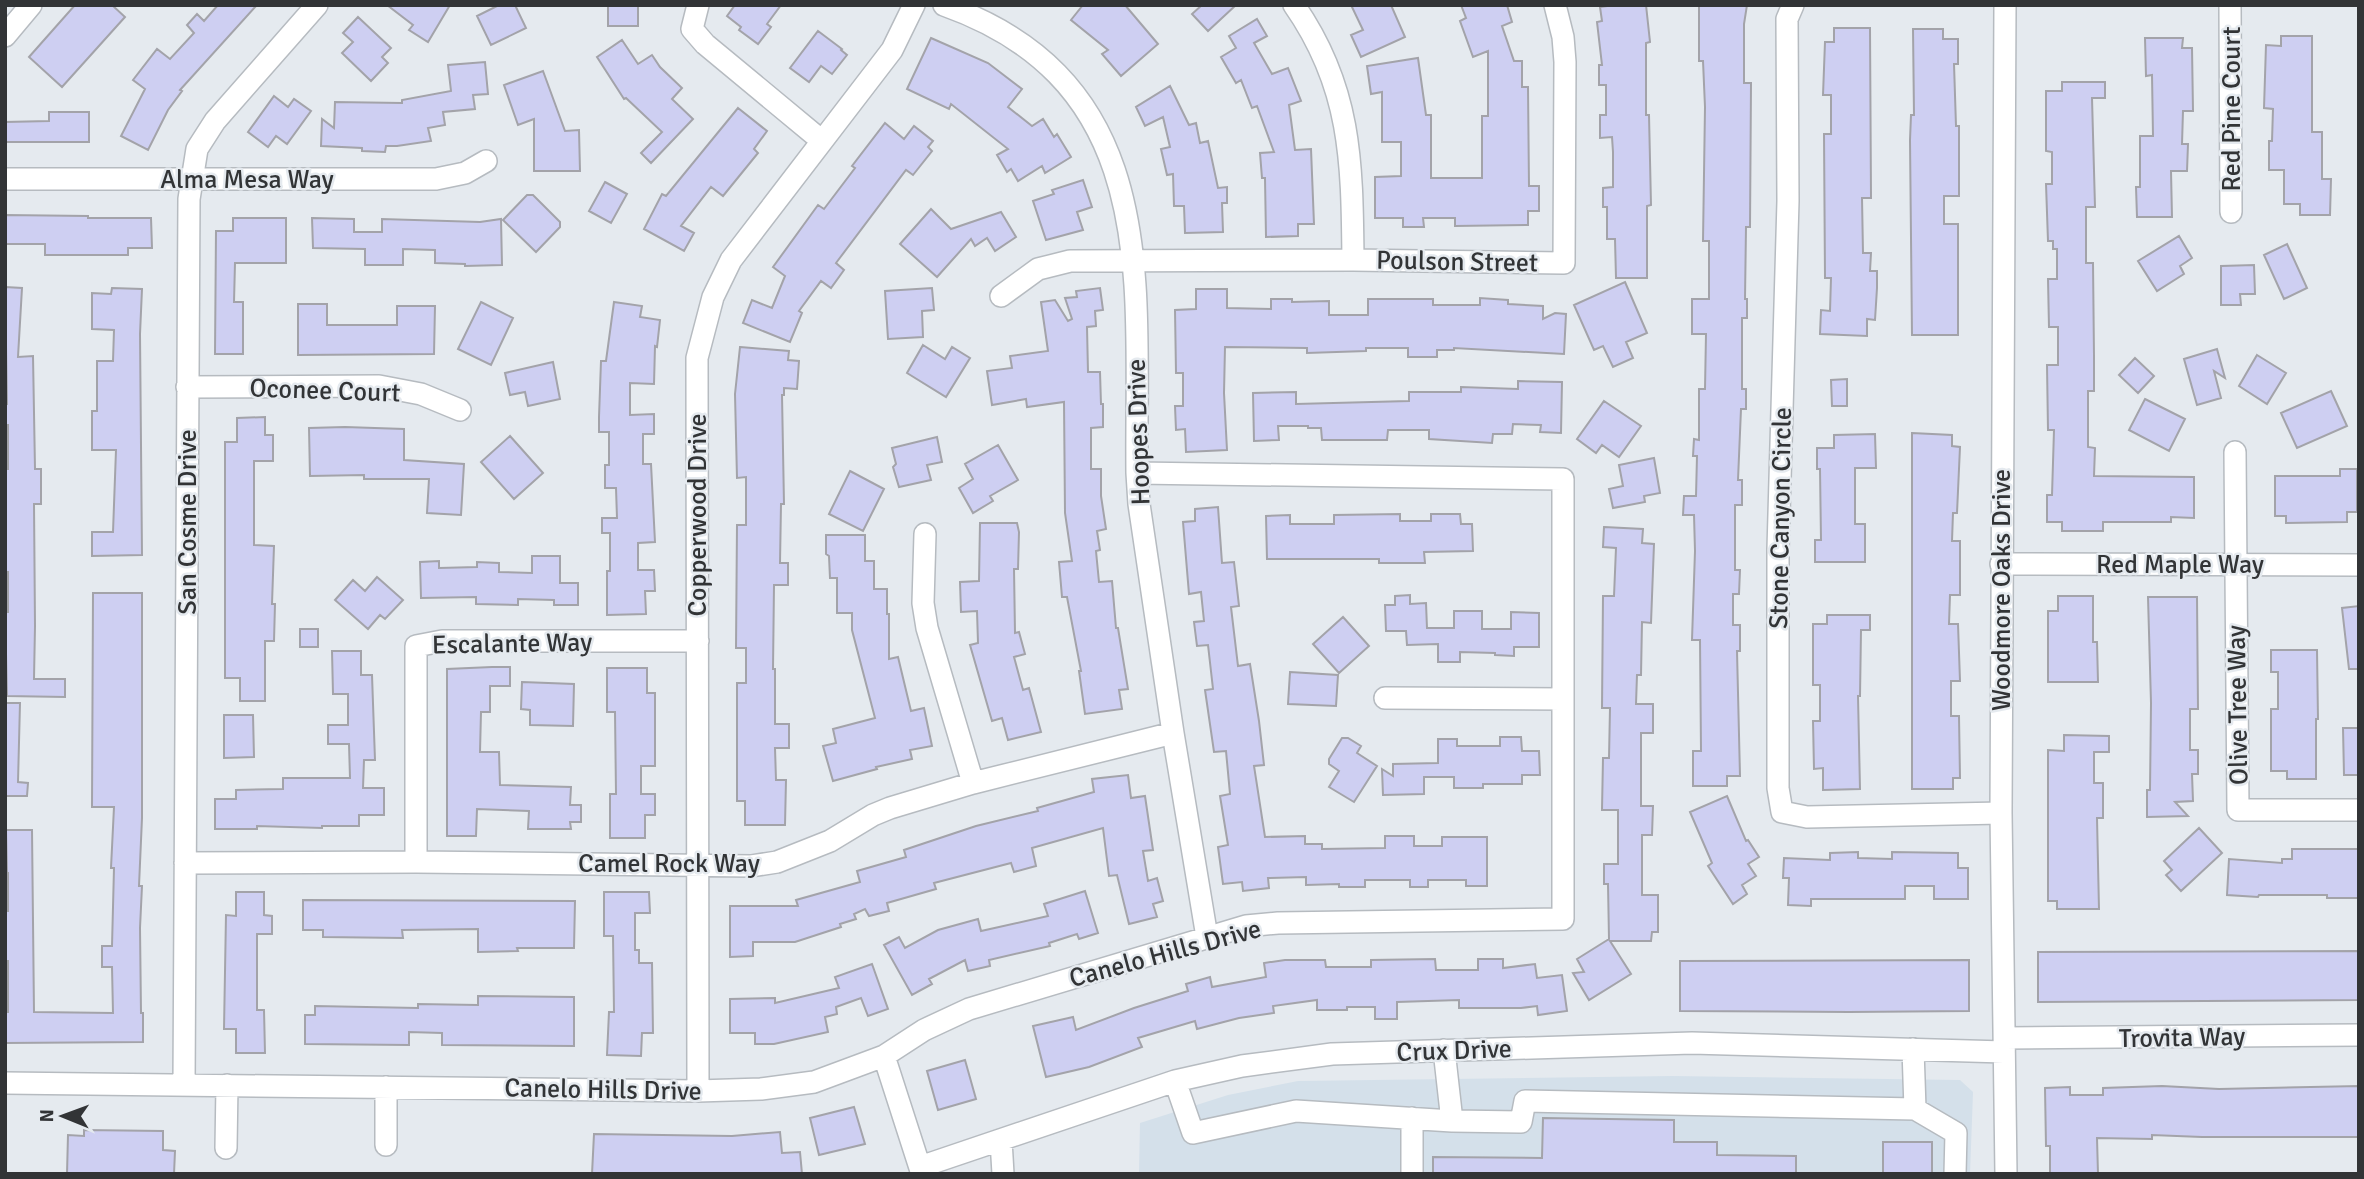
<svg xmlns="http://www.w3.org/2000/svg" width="2364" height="1179" font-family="Signika,sans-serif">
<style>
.built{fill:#d4e0ea}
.building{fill:#cecff2;stroke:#a3a3a9;stroke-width:2}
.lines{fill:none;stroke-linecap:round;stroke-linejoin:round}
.minor-casing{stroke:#b6bbc0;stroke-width:24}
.minor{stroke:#fff;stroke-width:21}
.labels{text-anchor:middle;stroke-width:5;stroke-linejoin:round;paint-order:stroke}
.street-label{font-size:26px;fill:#323436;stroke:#e5eaef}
</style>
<rect width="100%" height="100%" fill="#e5eaef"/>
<path class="built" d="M1672,1076l288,4 13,12 -3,82h-831l1,-51 88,-28 70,-14z"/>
<path class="building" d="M75,5h37l13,12 -63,70 -33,-30z
M218,5h39l-77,85 2,1 -14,19 -20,40 -27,-14 24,-47 -12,-9 24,-31 13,10 24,-26 -7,-8 10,-11 7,7z
M387,5h63l-22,37 -19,-12 4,-5z
M499,5h16l11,23 -35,17 -14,-29z
M608,5h30v21h-30z
M735,5h46l-14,19 4,3 -13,17 -19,-14 2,-3 -14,-11z
M1083,5h42l33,39 -37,32 -19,-22 6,-4 -37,-30z
M1202,5h34l-28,26 -16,-17z
M1351,5h40l14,32 -44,20 -10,-22 12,-5z
M1461,5h46l5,17 -10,4 12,35h8v26h6l1,99h10v25h-11v14l-73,1v-8h-32l1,9h-21v-9h-28v-41l26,-1v-34h-19v-50l-11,2 -4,-28 51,-8 8,57h5v63h51v-62h6v-65l-15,6 -13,-36 6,-3z
M1615,5h31l4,37 -4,1v72h3l2,90 -4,1v72h-31l-1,-39h-8v-32h-4v-19l10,-1v-35l-1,-15 -12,1v-23h6v-30h-7v-20h3l-5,-43 5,-1 -2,-14z
M1699,5h48l-3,19v59h7l-1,144h-4l-1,72h2v19h-5v71h4v20h-5l-3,71h4v25h-7v65h5l-1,24h-6v31h7v26h-3l3,125h-13v10h-34v-35h8l-1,-111h-8l3,-89 -1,-36h-11l1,-19h12l1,-40h-4l1,-17 5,1v-51h6l1,-55h-14v-35h17v-58h-6l2,-134 -2,-46h-4z
M358,17l33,31 -9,9 6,6 -17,18 -29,-28 11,-11 -10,-9z
M1257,19l10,17 -13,7 18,31 16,-6 13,33 -12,4 6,45 16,-1 3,75h-16v12l-32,1 -1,-59h-3l-2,-25 14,-1 -17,-46 -5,2 -11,-28 -5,3 -15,-26 15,-9 -7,-12z
M1834,28h36l1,170h-9l1,55h8l-1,18h7v17l-2,32 -8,-1v17l-47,-2 1,-24 9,1 1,-33h-6l-1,-144h7v-39h-8l2,-53h9z
M1913,29h30v10h15v25h-4l2,62h3v70h-15v28h14v111h-46l-2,-195 1,-25h3z
M818,31l24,18 -1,1 6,5 -15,19 -11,-8 -12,16 -19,-14z
M2281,36h31v96h10v47h9l-1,36h-30v-11h-16v-34h-15v-29h3l1,-32 -9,-1 2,-63 15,1z
M931,38l57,25 34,26 -14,18 24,19 11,-7 11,18 3,-3 14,23 -26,16 -3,-7 -24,15 -7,-12 -4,3 -10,-17 11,-6 -57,-45 -2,5 -42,-20z
M2145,38h38l-1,10h10l1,63h-10l-1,33h6l-1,27h-16l1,46h-35l-1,-30h4v-51h13l-1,-61 -6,1z
M622,40l16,24 14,-9 8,12 22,21 -10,11 21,20 -42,44 -10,-10 21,-21 -36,-34 -2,1 -27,-42z
M485,62l3,32 -15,1 2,14 -32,3 2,13 -17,3 3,13 -34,5h-11l-1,6 -23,-1v-3l-41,-2 1,-27 12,9 1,-26 67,1v-3l49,-9 -3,-26z
M543,71l22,60 14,-1 1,41h-46v-52l-16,6 -14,-40z
M2062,82h43v16h-13l3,109h-9v56h7l1,93v35h-6v56l7,1 -1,28 100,1v41l-23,-1v5h-68v9h-41v-9h-15v-27h5l2,-65h-6l-1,-65h11v-38h-9l-1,-48h9v-30h-4v-8h-5l-2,-57h6v-32l-6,-1v-60h16z
M1170,86l19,39 7,-2 4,20 8,-2 10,47 9,-1v16h-5l1,29 -38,1 -1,-27h-10l-1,-32 -6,1 -6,-26 9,-2 -7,-30 -18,9 -9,-19z
M274,96l14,11 6,-8 17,12 -24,33 -11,-8 -8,11 -20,-15z
M738,108l29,23 -13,18 4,4 -35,43 -12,-9 -30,39 13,7 -10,18 -40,-22 18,-35 4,2z
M49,112h40v30h-84v-20l44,-1z
M885,123l19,16 10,-13 19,15 -5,6 4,4 -19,24 -7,-5 -70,93 8,7 -13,18 -10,-7 -22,30 3,2 -12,29 -47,-19 9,-23 20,8 13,-32 -12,-9 45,-62 6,4 31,-41 -3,-2z
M1083,180l9,27 -15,5 6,18 -37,10 -13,-39 21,-7 -2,-4z
M605,182l22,12 -16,29 -22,-12z
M527,195h6l27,27v5l-24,25 -33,-32z
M931,209l20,20 50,-17 15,25 -21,14 -8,-13 -12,8 -4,-7 -34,38 -37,-33z
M5,215l83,1v2h63l1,30h-24v7h-83v-11h-40z
M233,218h53v45h-51l-1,39h9v52h-28l1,-123h17z
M312,218l42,1v13h28v-13l98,3 21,-3 1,46 -37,1v-2l-30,-1v-13l-32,-1v16h-38v-16l-52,-1z
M2179,236l13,22 -12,8 4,8 -27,17 -19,-30z
M2287,244l20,44 -23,11 -20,-44z
M2254,265l1,29h-15l1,11h-20v-39z
M1625,282l22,51 -21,9 7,16 -20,9 -10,-21 -9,4 -20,-45z
M5,287l17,1 -4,69 15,-1 2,113h6v35h-7l1,122 -1,53h31v18l-58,-1 -2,-84h3v-40h-3v-103h3v-44h-3v-21h2z
M112,288l30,1 -2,45 2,221 -50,1v-24h21l3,-82h-24v-39h5v-50h16l1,-31 -22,-1v-36l19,1z
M932,288l2,22 -12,1 1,26 -35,2 -3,-48z
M1100,288l3,22 -8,1 1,15 -9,1 1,45h12l1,32h2v23l-12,1v41h10v27l5,33 -9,2 3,19 -4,1 3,31 13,-1 4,47h2l10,61 -9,1 3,19 -37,5 -6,-43h2l-14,-74h-5l-3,-35 13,-1 -7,-48 -1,-111 -37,5 -1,-8 -34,6 -5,-34 25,-3 -2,-12 38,-5 -7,-49 14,-2 13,21 4,-2 -7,-21 12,-1 -1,-6z
M1196,289h31v19l44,1v-10h21v3l37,-1v14h39v-16h65v6h47v-7l28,2v4l35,2v13l12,-6 11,1 -2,40 -110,-6v2h-17v7h-29v-9h-42v3l-59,2v-5l-82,-1 -1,46 3,57 -41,2 -1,-23 -9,1 -1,-24h8v-33h-7l-1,-63 21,-1z
M481,302l32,16 -22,47 -33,-16z
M614,302l28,4 -2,11 20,3 -3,27 -2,-1 -1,38 -24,-1v32l24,-1v20h-11v30h8l4,78 -17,1v27h16l1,21h-10l1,23 -39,1v-44h3v-38h-8v-15h15l-1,-30h-11v-23h4v-33h-10v-15l2,-56h5z
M298,304h29v21h70v-19h38l-1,48 -136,1z
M923,345l22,14 7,-12 18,11 -24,39 -39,-24z
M740,347l49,4 -1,9 11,1 -2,28 -13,-1v7h-2l2,109h-3l-1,59h8v22h-14l-1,84h2v55h14v24h-14l1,32h10l-1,45h-40v-24h-8v-118h9v-35h-10l1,-123h9v-48l-9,1 -2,-84z
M2217,349l8,29 -11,-7 7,27 -24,7 -13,-46z
M2257,355l29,18 -19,31 -28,-18z
M2135,358l19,18 -16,17 -19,-18z
M553,362l7,37 -32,7 -3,-14 -15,3 -5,-22z
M1847,379v27h-15l-1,-26z
M1518,381l44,1 -1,51 -21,-1 1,-7 -28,-1 -1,10h-19l-1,9 -63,-4v-9h-41l-1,10h-65l-1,-12h-13v-2h-30l1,14 -25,1 -1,-48 43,-1v12l113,-3v-9h52v-5l57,2z
M2331,391l16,35 -50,22 -16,-35z
M2145,399l40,20 -16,32 -40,-21z
M1604,401l37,25 -22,31 -17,-12 -6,8 -19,-14z
M265,417v18h8v26h-19v84l20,1 -2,58h3l-1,37h-9v60h-25v-23h-15v-236h12v-24z
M345,427l59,2v31l60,4 -3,51 -34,-2 2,-34h-65v-4l-54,1 -1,-48z
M1912,433l40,2v11l8,1 -3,66h-4l-1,28h8v54h-10l-1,29h9l2,57h-9v35h8l1,62h-7v11h-41z
M1875,434l1,34h-21v56h10v38h-50v-22h6l-1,-71h-3v-21h17v-13z
M510,436l33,37 -29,26 -33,-37z
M937,437l5,25 -15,3 4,15 -32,7 -6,-20 3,-3 -4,-16z
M998,445l20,35 -28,16 3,5 -20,12 -14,-25 14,-9 -8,-15z
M1654,458l6,35 -16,3 1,6 -32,6 -4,-19 14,-3 -4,-21z
M2340,469h17v43h-10v10l-61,1v-7h-11v-40h65z
M850,471l34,18 -21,42 -34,-17z
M1218,507l4,56 12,-1 5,44 -8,1 7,59 12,-2 9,57 5,44 -10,1 11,71 40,-1v8h17v5l63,-1v-12h29v10h28v-9h45v49h-21v-6h-38v7h-18v-7h-45v7h-26v-3l-33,1v-8l-38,1 1,10 -26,3 -1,-9 -19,2 -5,-37 10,-2 -8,-49 10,-2 -4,-43 -12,1 -9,-62 8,-1 -5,-44 -11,1 -3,-24 10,-1 -3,-29 -12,2 -6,-72 12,-1v-12z
M1400,514v7h31v-7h29l1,10h11l1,27 -49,1 1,11h-46v-4h-112l-1,-43 24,-1v9h44v-9z
M980,523h37l2,9 -1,37h-4l1,64 4,-1 6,22 -11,3 9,33 6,-2 12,44 -33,8 -6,-22 -10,3 -22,-76 8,-2 -1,-32 -16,1 -1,-30 19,-1z
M1604,527l39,2 -1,14 12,1 -3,79 -9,-1 -1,53h-4l-1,29h17v29h-12v73h12l-1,29h-10v60h16v37h-6l-1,9h-41l21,33 -42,26 -16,-27 11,-1 -7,-13 32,-20 -1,-55h-4v-20h14v-54h-16l1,-52h6l1,-50h-8l1,-112h11l2,-48 -13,-1z
M826,535h39v26h9v28h13v25h2v45l9,-2 13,54 13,-3 8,38 -22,4 2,9 -36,8 1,2 -44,12 -10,-35 13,-3 -3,-14 42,-11 -23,-88v-17h-15v-35h-7l-1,-22 -3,-2z
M532,556h28v27h18v22h-24v-5l-36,-1v6l-42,-1v-7l-55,1 -1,-36 19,-1v7l38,-1v-5l22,1v9l33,1z
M377,577l26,23 -18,19 -5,-4 -12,14 -33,-29 18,-20 12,11z
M93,593h49v225l-3,68h3l-2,42 1,85h2v29l-138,1v-31h3v-51h-3v-50h3v-38h-1l-1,-43h26l2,182 79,1 -1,-46h-10v-21h10l2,-78h-3l3,-61h-22z
M1410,595v9l16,-1 1,25h27v-17h28v18h29v-17l28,1v34h-25v9l-19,-1v-2l-35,-1v10h-22v-18l-31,1 -1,-14h-20l-1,-26h10v-9z
M2058,596h35v46h4l1,40h-50v-71h10z
M2148,597h49l1,112h-8v41h8v24h-6l1,27 -18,1 13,14 -41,1v-27h3l1,-87z
M2359,606v63h-10l-7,-61z
M1827,615h43v15h-9l-1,66h-2l2,93 -37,1v-22l-9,1 -1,-48h7v-36h-7v-61h14z
M1343,617l26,29 -30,27 -26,-29z
M300,629h18v18h-18z
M2271,650h46l1,69h-2v60h-29v-8h-16v-62h7v-37h-7z
M332,651h29v24h11l3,85h-11l-1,28h21v27h-25v11h-37v2l-65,-2v3h-42v-30h21v-9l47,-1v-11h67l-1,-34h-21v-19h20v-31h-15z
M492,667h18v19h-20v26h-9l-1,40h19l1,33 71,2 -1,18h11v17h-11l1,7h-43l1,-18 -52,-2 -1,27h-29v-167z
M607,668h40v25h8v73h-14v28h14v21h-10v23h-35v-44h6l-1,-82h-8z
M1290,672l48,3 -2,31 -48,-2z
M522,682l52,2 -1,42 -43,-1v-15l-9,-1z
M5,703h15l-2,79 10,1 -1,13h-22z
M224,715h29l1,42 -30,1z
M2343,728h16v47h-15z
M2064,735l45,1v16h-15v31h9v35h-6l2,91h-42v-8h-9v-151l16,1z
M1500,737h21l1,14h17l1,24h-18v9h-39v4h-29v-11h-30v17l-41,1 -1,-26 11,7v-12l45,-1v-24h19v7h43z
M1342,738h6l13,8 -4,7 20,13 -23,36 -25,-15 10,-16 -10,-7v-5z
M1128,775l3,23 14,-2 8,54 -10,1 5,30 9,-3 6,23 -10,3 4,13 -28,7 -12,-49 -8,1 -6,-48 -71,20 4,18 -22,6 -3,-9 -77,20 2,6 -49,14 2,8 -20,5 -4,-7 -11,5 2,5 -16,5 1,3 -46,15h-42v14l-23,1v-51h68l-2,-6 64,-18 -3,-11 49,-14 -2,-7 72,-24 62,-15 -1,-3 57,-16 -2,-13z
M1727,796l19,45 2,-1 11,17 -11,7 8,12 -14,9 5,9 -14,10 -25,-38 4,-3 -22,-51z
M2199,828l23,25 -41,38 -15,-16 6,-5 -8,-9z
M2292,849h67v49h-32v-3h-68l-1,2 -31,-2 2,-36 53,4v-4h10z
M1858,852v6l34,1v-7l66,1v15h10v31h-34v-13h-29v13h-94v7l-23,-1 1,-27h-6l1,-20 46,2v-7z
M1085,891l13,42 -19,6 -2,-5 -28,9 1,3 -61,14 1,6 -22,5 -3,-11 -36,19 3,5 -20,11 -28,-50 15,-8 6,11 33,-18 40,-11 3,12 67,-15 -4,-12z
M236,892h28v23l8,1v18h-15v76h7l1,43h-29v-24h-12l2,-114 10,1z
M604,892h45l1,21h-15v37h4v13h13l1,70h-11l-1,23 -34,-1 2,-43h5l-1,-76h-9z
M303,900l272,1 -1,47h-57l1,3 -40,1v-23l-76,1 1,8 -80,-1v-7h-20z
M2359,951v49l-321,2v-50z
M1435,959l1,11h42v-11h25v9l32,-4 2,14 25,-3 5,36 -29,4 -1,-9 -16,2h-62v-8l-62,2v17h-22v-12h-28v3h-30v-10l-44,6 1,7 -35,5 -42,11 -2,-8 -57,17 4,9 -53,20 -43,10 -13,-51 40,-9 3,13 58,-22 54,-17 -2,-7 24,-7 2,10 54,-10 -2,-14 21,-3h40l1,7h45v-7z
M1969,960v51l-120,1 -169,-1v-50z
M872,964l16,45 -20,7 -7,-18 -25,9 1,7 -12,3 3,15 -54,12h-19v-11h-25v-34l45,-1v5l64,-15 -4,-11z
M478,996l96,1v49l-132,-1v-12l-33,-1v13l-104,-1v-29h10v-9l103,2v-4l60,1z
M965,1060l11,39 -38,11 -11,-39z
M2162,1086l57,3 140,-3v51h-157l-50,-2v4l-55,-1 1,36h-48v-28h-4l-1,-58 25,-1v8h33v-7z
M854,1107l11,37 -46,11 -9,-37z
M1543,1118l131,2v22h43v13l79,1v18h-363v-17l109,1z
M84,1130l79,1v19l12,1 -1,23h-107l1,-39 16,1z
M780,1132l2,21 18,-1 2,22h-210l2,-40 138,2z
M1883,1142h49v32h-49z"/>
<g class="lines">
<g class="minor-casing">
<path id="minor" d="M698,5l-6,24 13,15 117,97
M944,5c220,78 191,279 193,468l2,31 34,229 34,204
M1294,5c58,83 58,158 59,255
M1793,5l-6,14 1,182 -10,348v239l4,24 25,5 194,-4
M2005,5l-4,808 5,361
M2230,5l1,207
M5,36l26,-31
M5,179h431l29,-6 21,-12
M1001,296l37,-27 32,-8 283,-1 211,3 1,-201 -2,-25 -8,-32
M187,387l192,-1 42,8 39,16
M2235,452l3,358h121
M925,534l-2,69 4,25 46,155
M2001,564l358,1
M1385,698l178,1
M416,862v-216l26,-5h256
M185,863l231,-1 335,4 26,-4 53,-21 43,-26 17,-7 83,-25 200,-50
M2005,1038l354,-3
M884,1056l38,118
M1175,1081l18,52 103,-22 156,10 -8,-71
M5,1083l693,8 63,-2 53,-7 70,-26 40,-26 45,-21 277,-83 32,-3 285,-4v-440l-426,-6
M184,1085l5,-886 8,-50 18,-28 102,-116
M386,1087v58
M698,1091l-1,-733 16,-61 18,-37 161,-210 22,-45
M1915,1109l41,24 -1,41
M1412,1118v56
M1452,1121l69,1 4,-21 390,8 -2,-60
M1001,1140l2,34
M226,1148l1,-63
M920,1167l255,-86 67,-15 90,-12 360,-11 312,9"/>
</g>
<use href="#minor" class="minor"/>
</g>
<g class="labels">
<g class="street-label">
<text transform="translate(2231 109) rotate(-90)" y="9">Red Pine Court</text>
<text x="247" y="188">Alma Mesa Way</text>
<text transform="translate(1457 261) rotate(1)" y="9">Poulson Street</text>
<text transform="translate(325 390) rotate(2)" y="9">Oconee Court</text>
<text transform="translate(1138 432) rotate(-92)" y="9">Hoopes Drive</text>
<text transform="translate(697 515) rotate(-90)" y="9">Copperwood Drive</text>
<text transform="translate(1780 518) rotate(-89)" y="9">Stone Canyon Circle</text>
<text transform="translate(187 522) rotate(-90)" y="9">San Cosme Drive</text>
<text x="2180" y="573">Red Maple Way</text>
<text transform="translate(2001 590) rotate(-90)" y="9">Woodmore Oaks Drive</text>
<text transform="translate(512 643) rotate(-1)" y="9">Escalante Way</text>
<text transform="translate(2237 705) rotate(-91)" y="9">Olive Tree Way</text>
<text x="669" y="872">Camel Rock Way</text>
<text transform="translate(1165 953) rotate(-15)" y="9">Canelo Hills Drive</text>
<text transform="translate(2182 1037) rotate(-1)" y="9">Trovita Way</text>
<text transform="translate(1454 1050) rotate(-2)" y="9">Crux Drive</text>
<text transform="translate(603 1089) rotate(1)" y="9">Canelo Hills Drive</text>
</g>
</g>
<rect width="2364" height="1179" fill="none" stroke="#323436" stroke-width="14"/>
<g transform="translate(63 1116) rotate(271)" stroke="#e5eaef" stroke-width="5" paint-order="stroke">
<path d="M0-5L12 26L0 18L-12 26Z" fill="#323436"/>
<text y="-10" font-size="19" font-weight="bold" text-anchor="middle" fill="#323436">N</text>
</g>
</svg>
